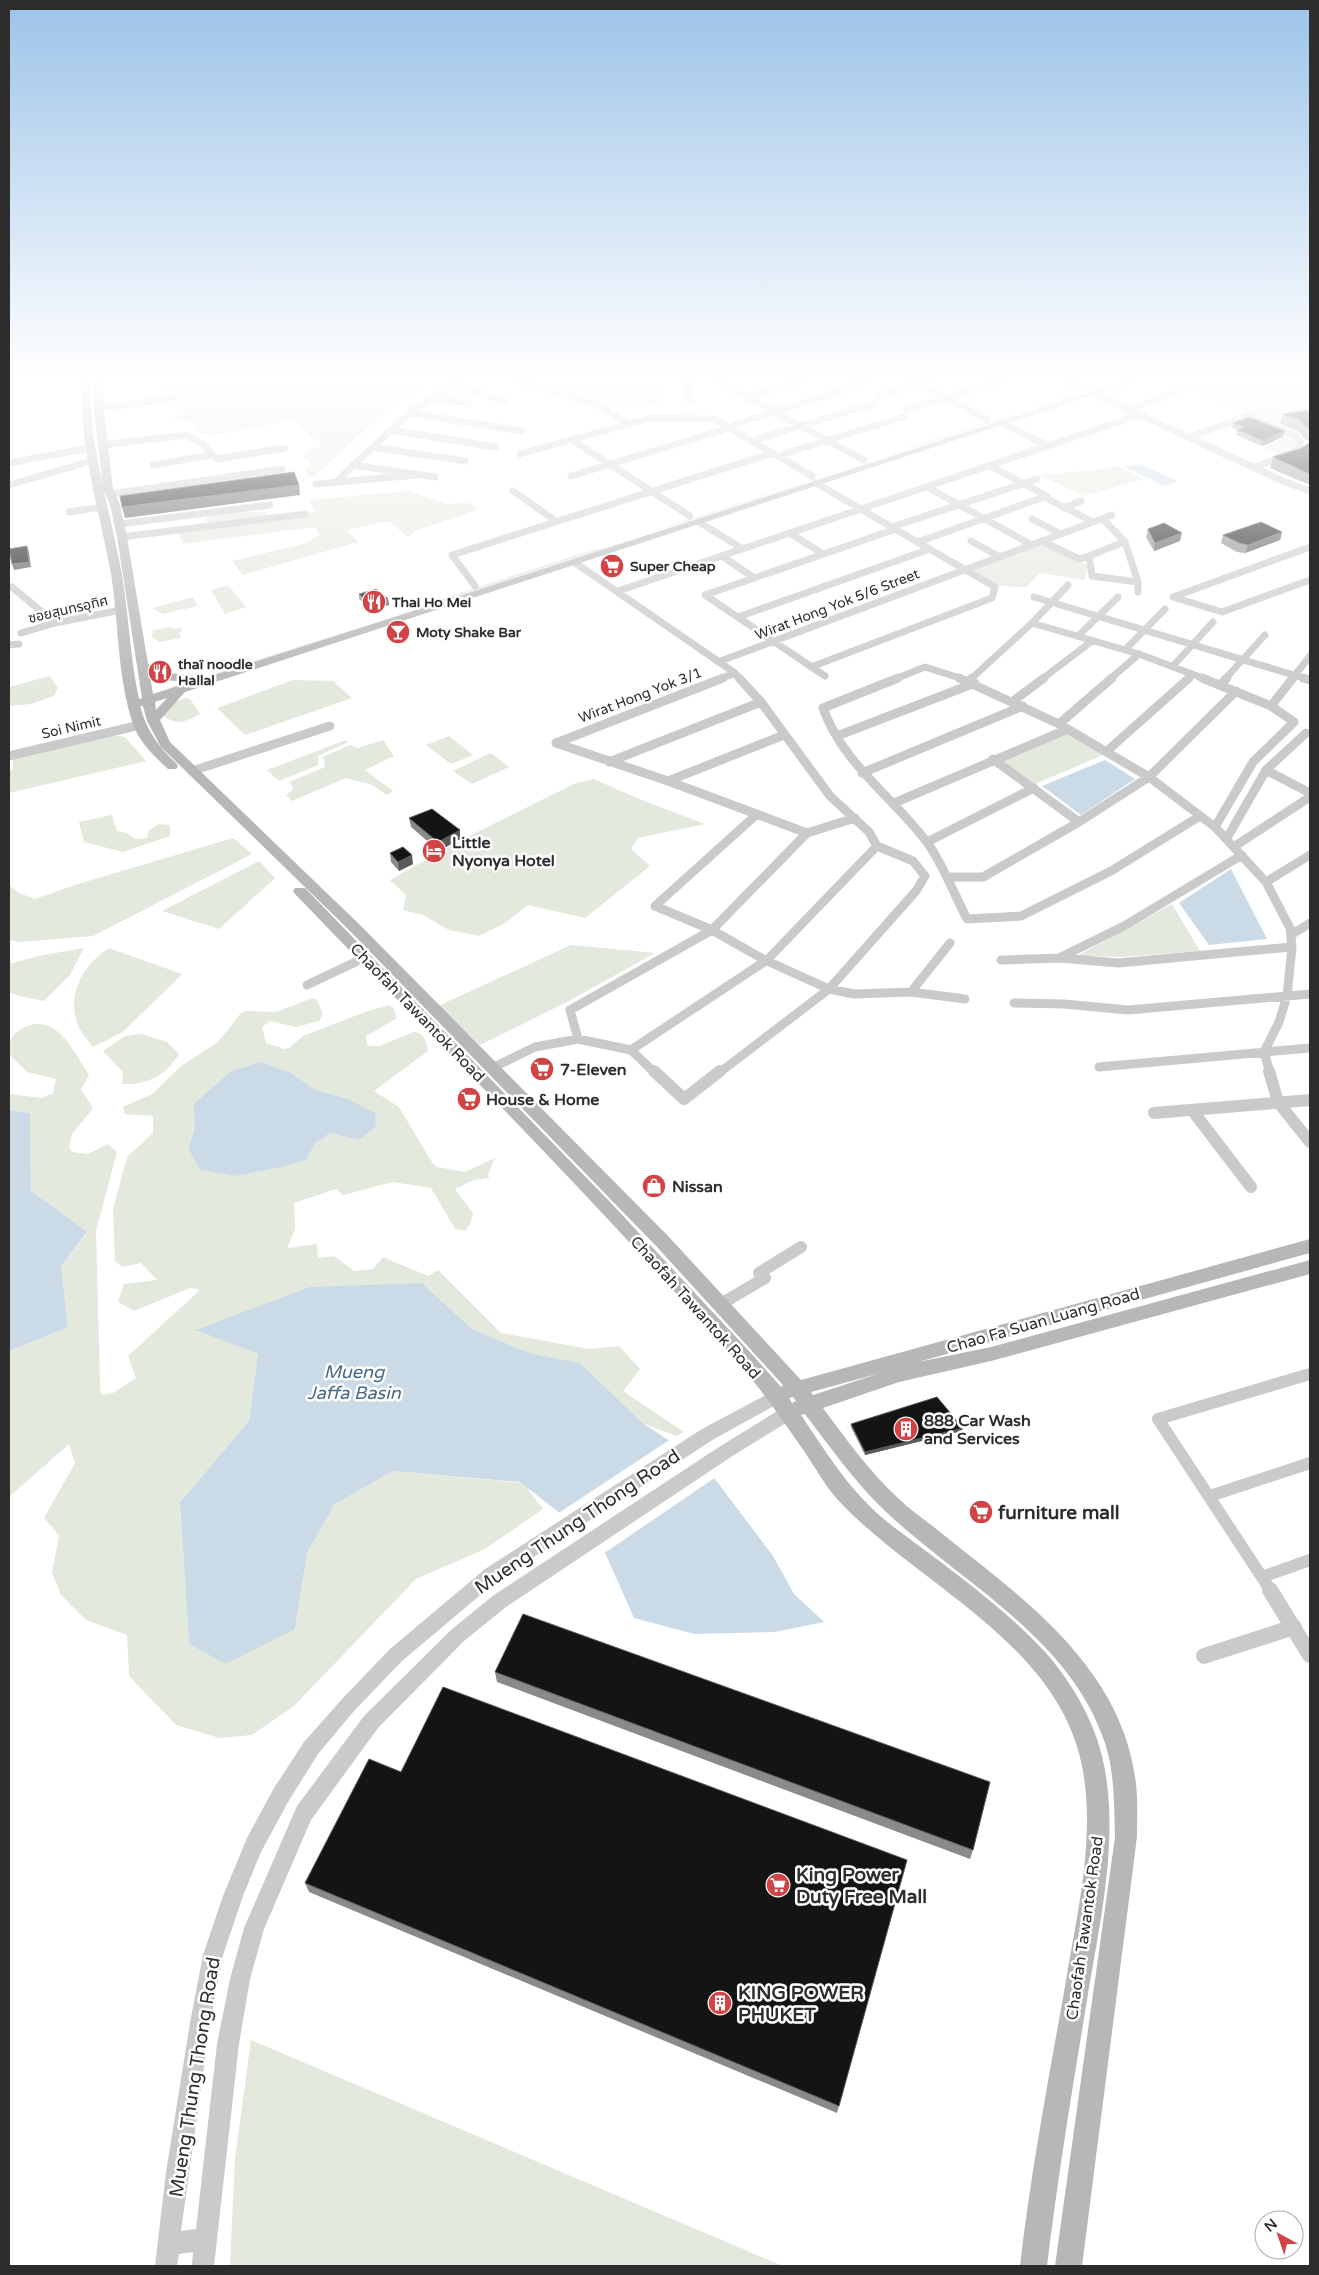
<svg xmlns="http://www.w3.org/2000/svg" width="1319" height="2275" font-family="'Varela Round','Noto Sans Thai',sans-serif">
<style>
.green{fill:#e3e9dd;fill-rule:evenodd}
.water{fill:#cbdae7}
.pier{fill:#fff}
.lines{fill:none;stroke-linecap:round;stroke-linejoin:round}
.minor-far3{stroke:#cacaca;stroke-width:7}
.minor-far2{stroke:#cacaca;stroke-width:9}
.minor-far1{stroke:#cacaca;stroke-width:12}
.minor{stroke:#cacaca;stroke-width:16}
.tertiary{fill:#cacaca;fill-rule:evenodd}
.secondary{fill:#b7b7b7;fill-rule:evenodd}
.wall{fill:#8a8a8a}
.shaded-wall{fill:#5a5a5a}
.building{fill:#141414;stroke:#5a5a5a}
.labels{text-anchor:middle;stroke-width:5;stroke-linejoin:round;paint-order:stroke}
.far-poi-label{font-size:14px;font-weight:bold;fill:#2d2d2d;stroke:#fff;text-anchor:start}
.far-street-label{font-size:14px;fill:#2d2d2d;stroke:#fff}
.poi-label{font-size:16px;font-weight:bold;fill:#2d2d2d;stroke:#fff;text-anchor:start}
.street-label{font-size:16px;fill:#2d2d2d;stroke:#fff}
.water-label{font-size:18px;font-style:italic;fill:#456986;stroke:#fff}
.near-poi-label{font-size:19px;font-weight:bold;fill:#2d2d2d;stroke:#fff;text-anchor:start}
.near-street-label{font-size:19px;fill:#2d2d2d;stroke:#fff}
</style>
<rect width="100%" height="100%" fill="#fff"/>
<path class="green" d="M153,380h280l-46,30 -73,67h-6l-3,-7 5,-5 -7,-10 20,-10 -32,-25 -68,14 -24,1 -1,-8 -4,-4 -20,-3 5,-13 -1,-8 19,-7 -7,-6 -24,6z
M531,380h128l2,24 -65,-3z
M1117,380h6l-193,63 -35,9z
M1169,380h141v40l-25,5 -14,-3 -105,-41z
M1285,437l12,6 -2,6 -13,6 -18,-8z
M878,459l-192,63 -40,11z
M1118,466l26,13 -59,17 -47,-21 56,-5z
M409,491l37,13 22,-1 12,6 -65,22 -7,6 -19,-16 -42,9 11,12 -115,33 -11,-14 75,-18 13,-9 -5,-7 -132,17 -5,-11 137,-21 -6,-12z
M244,509l5,3h17l4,6 -63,7v-10z
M622,543l-179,58 -53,15 189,-62z
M1042,543l45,22 -2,15 -45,-7 -14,14 -29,-1 -29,-17z
M228,585l18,22 -21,7 -14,-24z
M193,597l5,9 -35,8 -11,-6z
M364,626l-177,59 -22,4z
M172,627l1,2 9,-1v4h-3l2,6 -22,4 -7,-5 1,-7z
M50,676l8,12 -4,8 -23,8 -22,2v-19z
M293,680l40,1 19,17 -107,37 -28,-27z
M184,698l6,1 10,15c-17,9 -24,13 -39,-1l13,-10z
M1066,732l37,23 -68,29 -36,-24z
M113,735l12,2 21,24 -137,32v-22l4,-2v-10z
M449,736l24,19 -22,9 -25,-19z
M346,740l2,2 -30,14v9l-39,16 -12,-11z
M383,740l11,16 -29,14 28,21 -6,4 -15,-10 -26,-7 -54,23 -6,-6 8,-6 -5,-7 36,-15 -2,-10 27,-12 8,3z
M491,753l18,14 -37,17 -19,-13z
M594,779l45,20 66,25 -67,14 -7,11 19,17 -65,52 -57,-13 -23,18 -26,13 -30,-6 -26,-15 -20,-5 3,-15 -16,-15 75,-42 111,-55z
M112,815l5,16 10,2 8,6 12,-1 2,-8 10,-6 11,1v11l-47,16 -39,-10 -5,-20z
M233,838l19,16 -159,82 -74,6 -10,-2v-55l10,8 16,6 40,-14z
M259,861l16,17 -56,51 -57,-18z
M1172,904l28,47 -78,6 -45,-1z
M571,945l84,8 -88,49 -87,43 -42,-39z
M84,948l-14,27 -26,26 -24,-5 -11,-4v-28l29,-8z
M109,948l73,26 -59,58 -30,15c-5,-7 -12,-14 -15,-22 -12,-31 5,-60 31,-77z
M313,998l4,2 6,14 -4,7 -23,6 -26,-6 -8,6 4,16 18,6 5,-1 14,-12 62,-24 24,-7 4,2 4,11 -31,18 1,8 3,2h10l33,-14c12,0 13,9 15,19l-54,40 25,16 34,57 4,3 28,5 30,-14 -7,16 1,4 -15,2 -19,9 18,24 -2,9 -5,9 -11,-2 -24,-41 -38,-6 -50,13 -7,-6 -42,14 1,26 -8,19 30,-4 1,14 16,-2 20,15 19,-2 10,-12 45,19 10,-6 63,63 88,16 30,-3 21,23 -17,22 61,41 -7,4 -33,-12 -64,-61 -50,-10 -58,-24 -50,-46 -225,46 61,25 -9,67 -69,81 9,142 106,-15 12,-76 28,-49 58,-33 130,12 20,26 -58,40 -69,30 -122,127 -42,29 -33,3 -43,-13 -47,-49 -2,-41 -41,-15 -25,-25 -9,-22 7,-38 -15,-17 31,-55 -6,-19 -60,53v-146l59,-24 -7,-61 26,-33 -56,-42 -1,-78 -21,-3v-16l33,4 11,-5 3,-14 -29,-7 -18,-18c0,-12 1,-19 12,-25 35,-19 52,22 68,46l-8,14 12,19 -21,26 -3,13 3,5 16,2 20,-10 9,8 -21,79 4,149 1,15 12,-2 23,-15 -8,-22 72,-66 -10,-2 -56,23 -16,-9 6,-18 33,-4 -16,-17 -19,4 -7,-6 -2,-52 14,-52 26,-24v-17l-28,-2 -2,-7 29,-13 29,-28 37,-24 23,-29 4,-2 31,1zM230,1072l61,1 25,17 32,9 11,41 -29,-7 -15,11 -9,16 -118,-12c9,-28 21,-55 42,-76z
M142,1034l25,8 12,12c-14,22 -31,31 -57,30l1,-12 -20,-21 22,-15z
M251,2040l532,226h-553l5,-107z"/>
<path class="water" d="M1140,464l37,17 -12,5 -41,-19z
M1105,760l30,19 -54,36 -39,-29z
M1231,869l36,70 -58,6 -30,-42z
M261,1062l30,11 25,17 32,9 27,14 1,13 -17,14 -29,-7 -15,11 -9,16 -24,7 -48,9 -34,-6 -12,-22 7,-20 -1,-24 36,-32z
M9,1110l21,3 1,78 56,41 -26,34 7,61 -59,24z
M422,1283l50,46 58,24 50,10 64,61 59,39 70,93 21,38 30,28 -49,10 -81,2 -60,-16 -32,-72 -82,-64 -127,-11 -58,33 -28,49 -12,76 -69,35 -37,-20 -9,-142 69,-81 9,-67 -62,-24 114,-43z"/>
<path class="pier" d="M671,1439l34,23 11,15 -113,77 -3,-7 -43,-33z"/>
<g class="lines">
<path class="minor-far3" d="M517,380l78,24 33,19
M688,380l1,20
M715,380l149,80
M909,380l78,39
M1065,380l17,8
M455,384l50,18
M853,384l13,-4
M1093,393l192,89 25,9
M879,396l50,-16
M747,397l59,-17
M433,398l36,6
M102,407l42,-4 30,-6
M906,410l96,-30
M1128,410l48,-18
M409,413l113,18
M1002,423l46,23
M733,425l117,-37
M390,430l106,17
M1189,437l58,-21 49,20 5,7 -3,7 -43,17
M758,439l118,-36
M572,440l118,76
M103,445l83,-10 17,9 13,15 69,-11
M372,447l93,14
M520,454l130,-36 64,1 98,57
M783,454l120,-37
M9,463l81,-15
M153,465l59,-10
M353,465l82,12
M990,466l57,30 -3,1
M571,476l158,-48
M336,482l73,-69 52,-33
M316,484l100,-9
M9,485l82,-24
M927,487l105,58
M513,491l43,30
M110,494l172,-25
M1064,508l17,-7
M69,512l33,-5
M1032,519l29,15
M1103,519l22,23 13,40v10
M699,522l44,27
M119,524l151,-19
M892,527l145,-48
M790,533l33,21
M122,537l183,-23
M971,541l29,16
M1042,541l37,18 10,-3 3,20 46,6
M918,542l126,-45 49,25
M1310,547l-137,50 49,15 88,-32
M722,556l32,22
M1089,556l35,-14
M574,562l161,111 5,6
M475,586l-23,-31 320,-102
M12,587l43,36
M618,591l521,-176
M705,595l191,-66
M705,595l120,81
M1034,597l273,82
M738,617l192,-68
M1032,623l107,31 66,25
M21,633l34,-10 66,-13
M1078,636l40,-39
M9,645l10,-1
M1125,650l40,-41
M718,662l394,-147
M1173,666l40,-44
M811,667l181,-69 3,-11 -179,-104
M720,679l15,-6
M895,679l30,-12 38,12
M971,679l61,-56 36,-38
M1042,679l50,-38
M1110,679l29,-25
M1187,679l5,-4
M1225,679l40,-44
M1292,679l18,-23"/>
<path class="minor-far2" d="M898,678l-75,30c20,56 68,87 103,133 15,19 29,55 41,78l54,-3 90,-45 89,-55
M959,678l100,46 90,53 66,50 51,55 24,46 2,19 -5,49 -8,26 -15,30 6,21
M1202,678l69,28 23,16 -41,40 -38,65
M1303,678l7,2
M969,681l3,-3
M1221,684l6,-6
M1013,701l31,-23
M1271,706l22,-28
M1059,724l53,-46
M837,736l138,-53
M556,743l112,38 139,52
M556,743l167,-65
M1107,751l82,-73
M9,756l131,-31
M993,759l86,63
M609,762l152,-60
M1266,770l44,23
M192,771l138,-45
M862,773l161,-67
M668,781l116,-46
M894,803l174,-74
M756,815l-101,91 57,24 51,29 66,30 25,5 57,-2 54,7
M1227,838l39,-68 40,-37
M927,842l107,-54
M1235,846l75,-49
M947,877h36l96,-55 70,-45 87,-86
M1266,882l44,-27
M1291,935l19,-12
M1061,957l63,-31 118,-71
M1001,960l59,-2 58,5 174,-16
M307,985l59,-28
M911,992l39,-49
M1014,1003l50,1 64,6 182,-16
M578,1039l-8,-29 142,-80 95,-97 48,-15
M631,1050l136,-90 110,-114
M1099,1067l211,-19
M492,1068l43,-21 43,-8 53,11 24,23
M719,1073l110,-84 87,-98 9,-15 -12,-15 -36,-15 -8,-14 -39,-36 -69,-94 -22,-24"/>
<path class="minor-far1" d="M654,1071l30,28 36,-28
M1269,1071l9,31 32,40
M1192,1110l59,77
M1154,1113l156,-13
M721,1304l44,-26 -6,-5 42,-26
M1210,1496l100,-33
M1262,1577l48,-17
M1271,1591l-113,-172 152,-45"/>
<path class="minor" d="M1270,1590l40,65
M1204,1656l90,-29"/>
<path class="tertiary" d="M777,1389l6,2 2,5 -2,5 -69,38 -217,142 -95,80 -48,50 -36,43 -30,48 -27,50 -18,44 -20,59 -13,68 -29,208 15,-2 21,-185 13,-65 14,-51 53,-122 67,-90 88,-87 42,-34 225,-148 63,-39 6,-2 6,2 2,5 -2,5 -63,39 -225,150 -42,34 -86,87 -67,92 -47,109 -14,50 -11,65 -25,222h-22l1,-14 -14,2 -2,12h-22l11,-94 24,-149 13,-68 20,-59 24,-58 27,-50 30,-46 38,-43 48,-50 95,-80 217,-140z"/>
<path class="secondary" d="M82,380h8c-1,67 20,129 32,195 7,41 8,83 17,124l3,-1 -25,-161 -7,-32 -7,-17 -10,-86 3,-22h8l-1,22 10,86 7,17 7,32 21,127 14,8 33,4 1,5 931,-301h13l-955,312 -25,28 10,22 189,182 310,313 132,143 509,-141v14l-392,109 73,-15 319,-87v14l-319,87 -92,21 -76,26c23,31 46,63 75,90 14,14 32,25 47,38 83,66 178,134 191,248 2,17 1,36 1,53l-55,429h-27l60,-429c-1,-31 0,-63 -10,-94 -35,-106 -144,-160 -221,-233 -30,-29 -54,-63 -79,-96l-4,1c25,37 45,70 78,100 16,14 34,26 51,39 41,31 81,61 116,99 28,32 52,74 59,117 13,72 -5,153 -17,224 -15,91 -30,181 -41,272h-27c11,-95 29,-190 46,-285 11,-66 29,-142 17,-210 -22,-128 -165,-185 -245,-271 -13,-14 -23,-33 -34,-49 -21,-30 -41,-60 -66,-88 -141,-162 -294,-314 -443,-469l-2,-3 2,-3h10l306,315 139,149 31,35 2,-2 -126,-138 -308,-317 -188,-183 -14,-26 -4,-15h-3c7,25 18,40 36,57l2,3 -2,3h-8c-14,-13 -29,-27 -35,-45 -16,-48 -14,-100 -22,-150 -12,-65 -32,-127 -29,-194zM150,676l14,4 26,2 -37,12zM167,698l-11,12 -1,-8zM877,1374l-64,21 -2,-3zM793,1397l3,4 -4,2 -3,-5z"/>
</g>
<path class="wall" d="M1310,410v32l-5,-3 -7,-8 -18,-7 3,-10z
M1233,423l50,14 -21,9 -26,-11 1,-5 -5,-2z
M1310,442v43l-40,-17 3,-11 29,-9z
M1148,529l32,12 -26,10 -8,-14z
M1282,532l-2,8 -35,13 -8,-1 -16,-9 2,-8z
M359,594l29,5 1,6 -17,5 -13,-11z
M409,818l51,12v9l-21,12 -28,-24z
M390,853l23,11 -14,7 -8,-9z
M851,1424l111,7 -97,24 -14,-28z
M495,1672l478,178 -3,9 -473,-177z
M401,1772l506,88 -70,253 -528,-221 -4,-9z"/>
<path class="shaded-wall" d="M1285,431l-2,6 -21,9 1,-5z
M299,485l1,10 -175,23 -3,-11z
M1282,532l-2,8 -35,13 3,-8z
M1182,533l-2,8 -26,10 1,-8z
M27,546l2,6 2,15 -17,3 -2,-6z
M388,599l1,6 -17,5 -1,-5z
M460,830v9l-21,12 -1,-9z
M412,855l1,9 -14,7 -1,-9z
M963,1428l-1,3 -97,24v-3z"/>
<path class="building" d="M1310,410v20l-2,-1 -7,-8 -18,-7z
M1249,417l36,14 -22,10 -25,-11 6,-3 -11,-4z
M1310,442v32l-37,-17 29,-9z
M294,472l5,13 -177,22 -2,-11z
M1261,522l21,10 -34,13 -9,-2 -16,-8z
M1164,523l18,10 -27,10 -7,-14z
M27,546l2,16 -17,2 -3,-15z
M376,589l12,10 -17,6 -12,-11z
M432,809l28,21 -22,12 -29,-24z
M403,847l9,8 -14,7 -8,-9z
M937,1397l26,31 -98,24 -14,-28z
M523,1614l467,168 -17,68 -478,-178z
M443,1687l464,173 -68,246 -534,-223 64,-124 32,13z"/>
<linearGradient id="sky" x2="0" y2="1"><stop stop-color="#9cc3e8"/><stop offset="0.54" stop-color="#fff"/><stop offset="1" stop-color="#fff" stop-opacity="0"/></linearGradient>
<rect width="1319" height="698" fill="url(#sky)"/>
<defs>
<g id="supermarket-disc" transform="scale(1.25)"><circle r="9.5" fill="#d14345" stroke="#fff"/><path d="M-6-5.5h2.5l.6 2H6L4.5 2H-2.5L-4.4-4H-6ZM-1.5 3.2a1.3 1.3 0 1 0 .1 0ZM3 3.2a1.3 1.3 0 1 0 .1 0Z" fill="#fff"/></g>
<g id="restaurant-disc" transform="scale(1.25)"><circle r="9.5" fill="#d14345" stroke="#fff"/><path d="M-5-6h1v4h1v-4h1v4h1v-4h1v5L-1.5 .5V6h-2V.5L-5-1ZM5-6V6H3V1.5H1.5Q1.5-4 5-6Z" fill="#fff"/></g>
<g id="bar-disc" transform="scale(1.25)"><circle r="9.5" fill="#d14345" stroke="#fff"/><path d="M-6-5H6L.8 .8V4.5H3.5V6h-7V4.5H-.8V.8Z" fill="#fff"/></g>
<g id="hotel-disc" transform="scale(1.25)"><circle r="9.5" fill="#d14345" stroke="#fff"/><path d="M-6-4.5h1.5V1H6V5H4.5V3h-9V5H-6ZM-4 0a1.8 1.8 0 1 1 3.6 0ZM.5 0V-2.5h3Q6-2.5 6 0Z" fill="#fff"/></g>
<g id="shop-disc" transform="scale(1.25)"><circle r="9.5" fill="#d14345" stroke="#fff"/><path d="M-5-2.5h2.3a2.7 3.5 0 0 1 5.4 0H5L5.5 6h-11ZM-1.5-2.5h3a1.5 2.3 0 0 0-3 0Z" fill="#fff"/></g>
<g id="building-disc" transform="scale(1.25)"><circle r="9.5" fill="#d14345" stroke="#fff"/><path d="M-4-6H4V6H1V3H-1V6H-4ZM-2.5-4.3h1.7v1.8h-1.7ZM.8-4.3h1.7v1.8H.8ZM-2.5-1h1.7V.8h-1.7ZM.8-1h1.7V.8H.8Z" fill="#fff"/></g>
</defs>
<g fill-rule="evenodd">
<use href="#supermarket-disc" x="612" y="566"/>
<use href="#restaurant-disc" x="374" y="602"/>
<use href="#bar-disc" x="398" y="632"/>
<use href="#restaurant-disc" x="160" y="672"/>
<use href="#hotel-disc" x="434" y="851"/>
<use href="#supermarket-disc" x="542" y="1069"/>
<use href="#supermarket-disc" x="469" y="1099"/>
<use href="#shop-disc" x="654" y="1186"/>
<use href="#building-disc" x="906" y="1429"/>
<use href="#supermarket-disc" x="981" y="1512"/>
<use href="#supermarket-disc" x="778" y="1885"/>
<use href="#building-disc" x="720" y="2003"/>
</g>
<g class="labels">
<g class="far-poi-label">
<text x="630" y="571">Super Cheap</text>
<text x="392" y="607">Thai Ho Mei</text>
<text x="416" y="637">Moty Shake Bar</text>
<text x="178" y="669">thaï noodle<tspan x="178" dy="16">Hallal</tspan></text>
</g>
<g class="far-street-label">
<text transform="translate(837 604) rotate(-21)" y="5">Wirat Hong Yok 5/6 Street</text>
<text transform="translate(68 609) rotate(-13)" y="5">ซอยสุนทรอุทิศ</text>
<text transform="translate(640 695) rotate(-21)" y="5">Wirat Hong Yok 3/1</text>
<text transform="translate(71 727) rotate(-13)" y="5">Soi Nimit</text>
</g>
<g class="poi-label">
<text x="452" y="848">Little<tspan x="452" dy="18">Nyonya Hotel</tspan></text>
<text x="560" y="1075">7-Eleven</text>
<text x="486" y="1105">House &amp; Home</text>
<text x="672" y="1192">Nissan</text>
<text x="924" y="1426">888 Car Wash<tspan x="924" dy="18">and Services</tspan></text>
</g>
<g class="street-label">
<text transform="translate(418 1012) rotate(46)" y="6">Chaofah Tawantok Road</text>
<text transform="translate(696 1307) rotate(48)" y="6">Chaofah Tawantok Road</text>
<text transform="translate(1043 1320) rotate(-16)" y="6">Chao Fa Suan Luang Road</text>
<text transform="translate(1084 1928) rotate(-82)" y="6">Chaofah Tawantok Road</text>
</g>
<g class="water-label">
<text x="354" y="1378">Mueng<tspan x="354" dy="21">Jaffa Basin</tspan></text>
</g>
<g class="near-poi-label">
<text x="998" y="1519">furniture mall</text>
<text x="796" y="1881">King Power<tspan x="796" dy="22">Duty Free Mall</tspan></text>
<text x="738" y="1999">KING POWER<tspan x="738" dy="22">PHUKET</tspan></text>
</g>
<g class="near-street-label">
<text transform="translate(577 1521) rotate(-34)" y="7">Mueng Thung Thong Road</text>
<text transform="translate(194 2077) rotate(-81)" y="7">Mueng Thung Thong Road</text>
</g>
</g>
<rect width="1319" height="2275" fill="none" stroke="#2d2d2d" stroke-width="20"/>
<g transform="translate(1279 2235) rotate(320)"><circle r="24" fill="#ffffff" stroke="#ababab"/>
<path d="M0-4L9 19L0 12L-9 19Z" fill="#d14345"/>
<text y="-8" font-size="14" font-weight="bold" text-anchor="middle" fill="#2d2d2d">N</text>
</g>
</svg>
